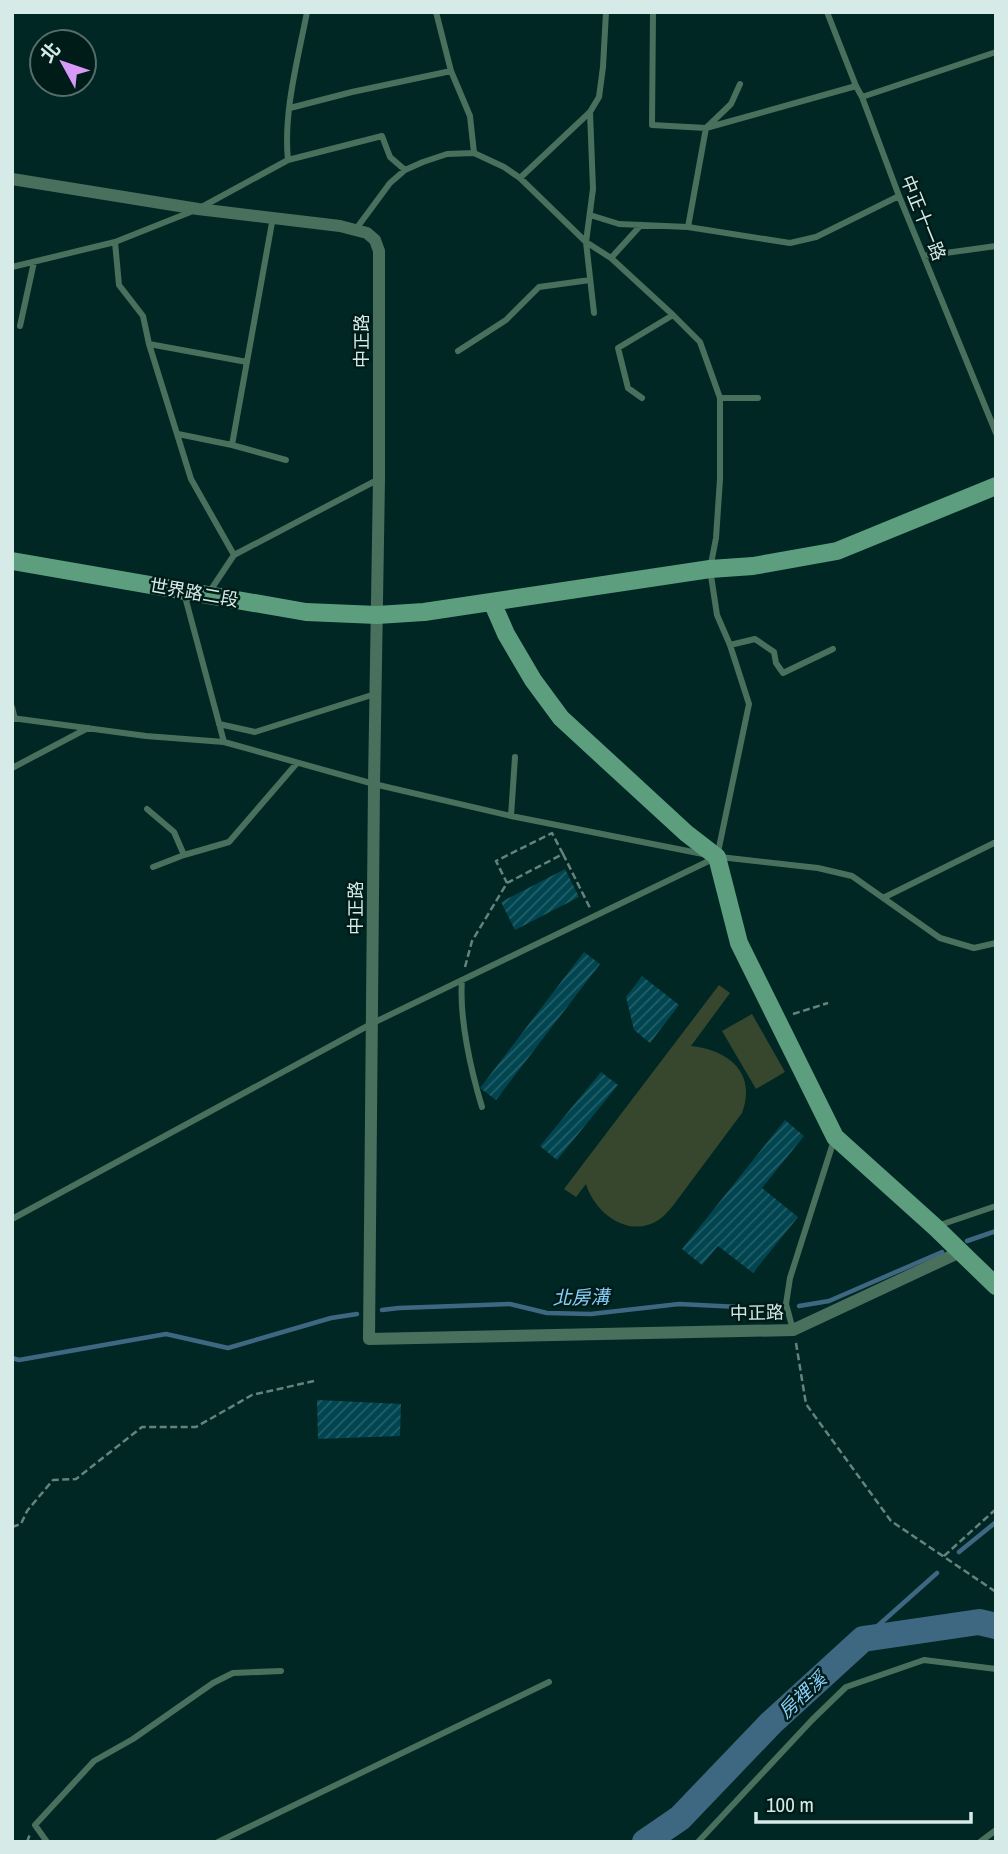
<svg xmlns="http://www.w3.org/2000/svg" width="1008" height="1854" font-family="'Archivo Narrow','Noto Sans TC',sans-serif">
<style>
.park{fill:#36472e}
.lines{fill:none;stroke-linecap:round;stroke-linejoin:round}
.stream{stroke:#3e6882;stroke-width:4.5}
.river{stroke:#3e6882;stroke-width:26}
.building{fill:url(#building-hatch)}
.path{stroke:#64837f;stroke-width:2.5;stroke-dasharray:7 3.5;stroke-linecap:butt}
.lane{stroke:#49705c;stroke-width:6}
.street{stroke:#49705c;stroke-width:12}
.secondary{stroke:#5d9e7e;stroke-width:18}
.labels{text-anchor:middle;stroke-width:5;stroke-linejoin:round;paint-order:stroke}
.street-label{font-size:18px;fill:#d6eae7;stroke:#001c19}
.water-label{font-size:19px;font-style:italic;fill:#8acffa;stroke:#001c19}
</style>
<defs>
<pattern id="building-hatch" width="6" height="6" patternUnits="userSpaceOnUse" patternTransform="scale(1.75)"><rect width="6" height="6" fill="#014550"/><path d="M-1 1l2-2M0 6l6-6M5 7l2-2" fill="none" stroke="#256069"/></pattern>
</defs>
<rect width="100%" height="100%" fill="#002723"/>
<path class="park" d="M719,985l11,8 -39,53c37,4 66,26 51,67l-70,94c-4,4 -8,9 -12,12 -30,21 -65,-5 -74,-35l-10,13 -12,-8z
M752,1014l33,58 -29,17 -34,-58z"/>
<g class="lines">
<path class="stream" d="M967,1241l29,-10
M799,1306l30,-5 113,-49
M382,1310l17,-2 111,-4 37,9 44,1 88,-10 101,5
M12,1358l7,2 147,-26 62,14 103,-30 26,-4
M959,1552l37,-30
M863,1639l74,-66"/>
<path class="river" d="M645,1842l35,-24 91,-95 92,-84 116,-17 17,4"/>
</g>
<path class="building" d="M565,869l14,28 -64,33 -14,-28z
M584,952l16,12 -104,136 -16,-12z
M642,976l37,29 -29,38 -16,-13 -8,-33z
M601,1072l17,13 -61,75 -17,-14z
M785,1120l19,16 -42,52 36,29 -45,56 -35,-27 -16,19 -20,-16z
M317,1400l84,4 -1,32 -82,3z"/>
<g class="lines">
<path class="path" d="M563,854l27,54
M465,967l7,-26 35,-58 56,-29 -11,-21 -56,28 11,22
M793,1014l35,-11
M796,1343l10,61 85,117 105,71
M12,1527l9,-3 6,-13 26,-31 23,-1 66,-52h54l56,-32 62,-14
M944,1556l52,-47
M27,1842l3,-8"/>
<path class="lane" d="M436,12l15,59 19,45 4,37
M653,12l-1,113 54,3 150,-42
M827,12l29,74 6,11 37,99 97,237
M862,97l134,-45
M290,108l62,-16 99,-21
M590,112l3,77 -7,53 8,71
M288,160c-5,-47 10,-101 19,-148
M520,178l70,-66 9,-15 4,-30 3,-55
M590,215l29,9 69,3 102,16 26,-6 83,-41
M688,227l18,-99 25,-24 9,-20
M115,242l4,43 24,31 6,28 42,135 43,76
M924,256l72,-10
M611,258l30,-33
M12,267l103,-25 83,-33 90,-49 94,-24 8,21 15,13
M20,326l14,-64
M149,344l98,18
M458,351l48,-31 33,-33 51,-7
M642,398l-14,-10 -10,-40 55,-33
M720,398h38
M178,434l54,11 54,15
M232,445l41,-228
M184,593l40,149
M208,594l26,-39 145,-76
M730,645l25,-6 19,13 2,11 7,10 50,-24
M12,707l3,12
M12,718l134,18 78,6 150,42 137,32 192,38
M219,724l36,8 120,-38
M12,768l76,-40
M147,809l27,23 10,23
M511,816l4,-59
M720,857l98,11 34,8 88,62 34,10 22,-5
M153,867l31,-12 45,-13 68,-79
M883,898l113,-56
M462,980c-3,38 9,91 20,127
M12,1219l361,-196 344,-166 32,-153 -19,-59 -13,-30 -7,-46 6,-31 4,-59v-81l-20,-56 -27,-27 -62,-57 -25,-16 -66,-64 -16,-11 -30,-14 -27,1 -24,8 -18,8 -15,13 -34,46
M937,1226l59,-20
M793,1330l-7,-26 4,-26 44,-138
M47,1842l-12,-17 59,-64 39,-22 80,-56 20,-10 48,-2
M218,1842l331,-160
M698,1842l114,-122 34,-33 78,-27 72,9
M980,1842l16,-12"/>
<path class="street" d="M12,179l186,30 142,17 27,7 8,7 4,11v228l-5,305 -5,555 424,-9 167,-78"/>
<path class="secondary" d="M12,561l294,51 71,3 47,-3 286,-43 43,-3 84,-15 159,-65
M492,602l14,32 27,46 28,38 125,115 31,24 22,86 96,194 100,90 61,59"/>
</g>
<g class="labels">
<g class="street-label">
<text transform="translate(923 218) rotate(68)" y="6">中正十一路</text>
<text transform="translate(362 341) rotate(-90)" y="6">中正路</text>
<text transform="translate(194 593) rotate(10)" y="6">世界路二段</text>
<text transform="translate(356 908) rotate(-90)" y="6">中正路</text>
<text transform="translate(757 1313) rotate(-1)" y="6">中正路</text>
</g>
<g class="water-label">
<text transform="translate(581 1297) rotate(-1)" y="7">北房溝</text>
<text transform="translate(802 1695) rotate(-43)" y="7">房裡溪</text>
</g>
</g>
<rect width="1008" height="1854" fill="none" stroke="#d6eae7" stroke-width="28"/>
<g transform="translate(63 63) rotate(310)"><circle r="33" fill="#001c19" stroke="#566e6b" stroke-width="2"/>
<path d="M0-5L12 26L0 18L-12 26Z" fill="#d89af8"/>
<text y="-10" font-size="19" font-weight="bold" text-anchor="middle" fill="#d6eae7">北</text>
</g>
<path d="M756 1812v10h215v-10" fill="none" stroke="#d6eae7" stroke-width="3.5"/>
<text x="766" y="1812" font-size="21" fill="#d6eae7" stroke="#001c19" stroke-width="5" paint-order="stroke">100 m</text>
</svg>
